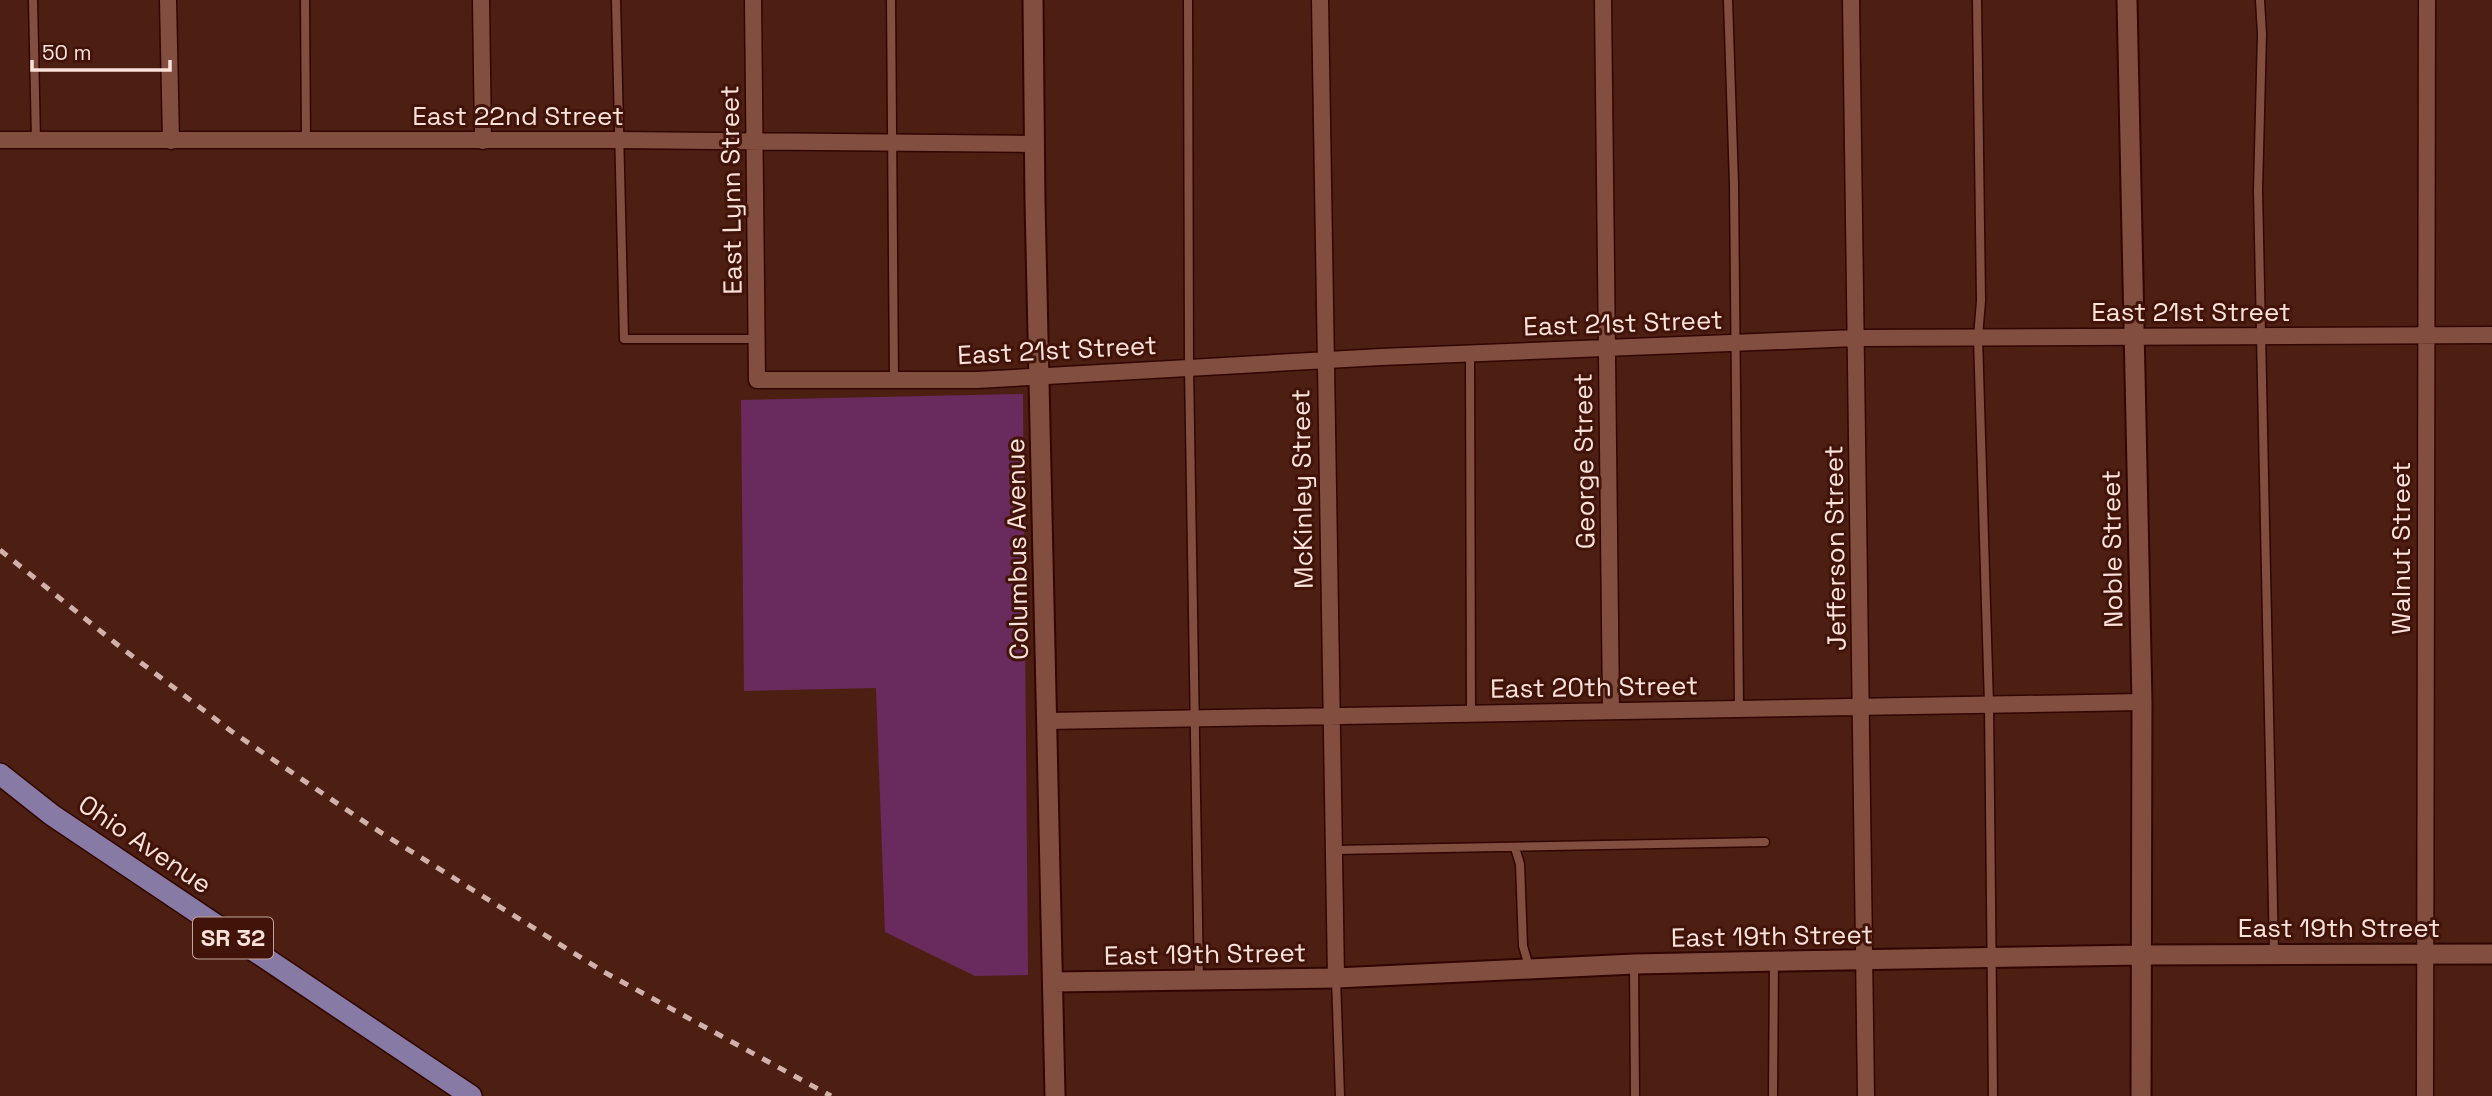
<svg xmlns="http://www.w3.org/2000/svg" width="2492" height="1096" font-family="'Space Grotesk',sans-serif">
<style>
.green{fill:#692a5d}
.lines{fill:none;stroke-linecap:round;stroke-linejoin:round}
.service-casing{stroke:#310500;stroke-width:11}
.minor-casing{stroke:#310500;stroke-width:19}
.tertiary-casing{stroke:#310500;stroke-width:23}
.primary-casing{stroke:#310500;stroke-width:24}
.service{stroke:#824e40;stroke-width:8}
.minor{stroke:#824e40;stroke-width:16}
.tertiary{stroke:#824e40;stroke-width:19}
.primary{stroke:#877aa4;stroke-width:21}
.rail{stroke:#d0b2aa;stroke-width:5;stroke-dasharray:9 9;stroke-linecap:butt}
.labels{text-anchor:middle;stroke-width:6;stroke-linejoin:round;paint-order:stroke}
.shield{fill:#421409;stroke:#c4a49c;stroke-width:2}
.shield-label{font-size:24px;font-weight:bold;fill:#fbe2db}
.street-label{font-size:26px;fill:#fbe2db;stroke:#421409}
</style>
<rect width="100%" height="100%" fill="#4d1f13"/>
<path class="green" d="M1023,394l5,581 -53,1 -90,-44 -9,-244 -132,3 -3,-291z"/>
<g class="lines">
<g class="service-casing">
<path id="service" d="M33,0l3,141
M305,0l1,140
M616,0l8,339h133
M891,0l3,380
M1188,0l1,367 10,614
M1728,0l6,184 5,525
M1977,0l4,301 -3,36 11,368 4,391
M2260,0l2,34 -4,156 16,764
M1470,354l1,360
M1515,848l5,16 3,82 7,24
M1334,850l431,-8
M1634,964l1,132
M1336,978l4,118
M1773,1096l1,-135"/>
</g>
<g class="minor-casing">
<path id="minor" d="M168,0l3,141
M481,0l2,141
M753,0l4,380h220l404,-23 475,-19 636,-3
M1320,0l16,978
M1603,0l8,711
M1851,0l15,1096
M0,140h619l416,4
M1047,721l1095,-19
M2425,1096l2,-1096"/>
</g>
<g class="tertiary-casing">
<path id="tertiary" d="M1033,0l2,202 20,894
M2127,0l15,702 -1,394
M1053,982l283,-4 298,-14 151,-3 357,-6 350,-1"/>
</g>
<g class="primary-casing">
<path id="primary" d="M0,774l52,41 419,281"/>
</g>
<use href="#service" class="service"/>
<use href="#minor" class="minor"/>
<use href="#tertiary" class="tertiary"/>
<use href="#primary" class="primary"/>
<path class="rail" d="M0,550l119,96 112,85 138,94 235,147 227,124"/>
</g>
<g class="labels">
<rect class="shield" x="193" y="917.5" width="80" height="41" rx="5"/>
<g class="shield-label">
<text x="233" y="946">SR 32</text>
</g>
<g class="street-label">
<text x="518" y="125">East 22nd Street</text>
<text transform="translate(731 190) rotate(-91)" y="9">East Lynn Street</text>
<text x="2191" y="321">East 21st Street</text>
<text transform="translate(1623 323) rotate(-2)" y="9">East 21st Street</text>
<text transform="translate(1057 350) rotate(-3)" y="9">East 21st Street</text>
<text transform="translate(1584 461) rotate(-91)" y="9">George Street</text>
<text transform="translate(1302 489) rotate(-91)" y="9">McKinley Street</text>
<text transform="translate(1835 548) rotate(-91)" y="9">Jefferson Street</text>
<text transform="translate(2401 548) rotate(-90)" y="9">Walnut Street</text>
<text transform="translate(1017 549) rotate(-91)" y="9">Columbus Avenue</text>
<text transform="translate(2112 549) rotate(-91)" y="9">Noble Street</text>
<text transform="translate(1594 687) rotate(-1)" y="9">East 20th Street</text>
<text transform="translate(145 844) rotate(34)" y="9">Ohio Avenue</text>
<text x="2339" y="937">East 19th Street</text>
<text transform="translate(1772 936) rotate(-1)" y="9">East 19th Street</text>
<text transform="translate(1205 954) rotate(-1)" y="9">East 19th Street</text>
</g>
</g>
<path d="M32 60v10h138v-10" fill="none" stroke="#fbe2db" stroke-width="3.5"/>
<text x="42" y="60" font-size="21" fill="#fbe2db" stroke="#421409" stroke-width="5" paint-order="stroke">50 m</text>
</svg>
